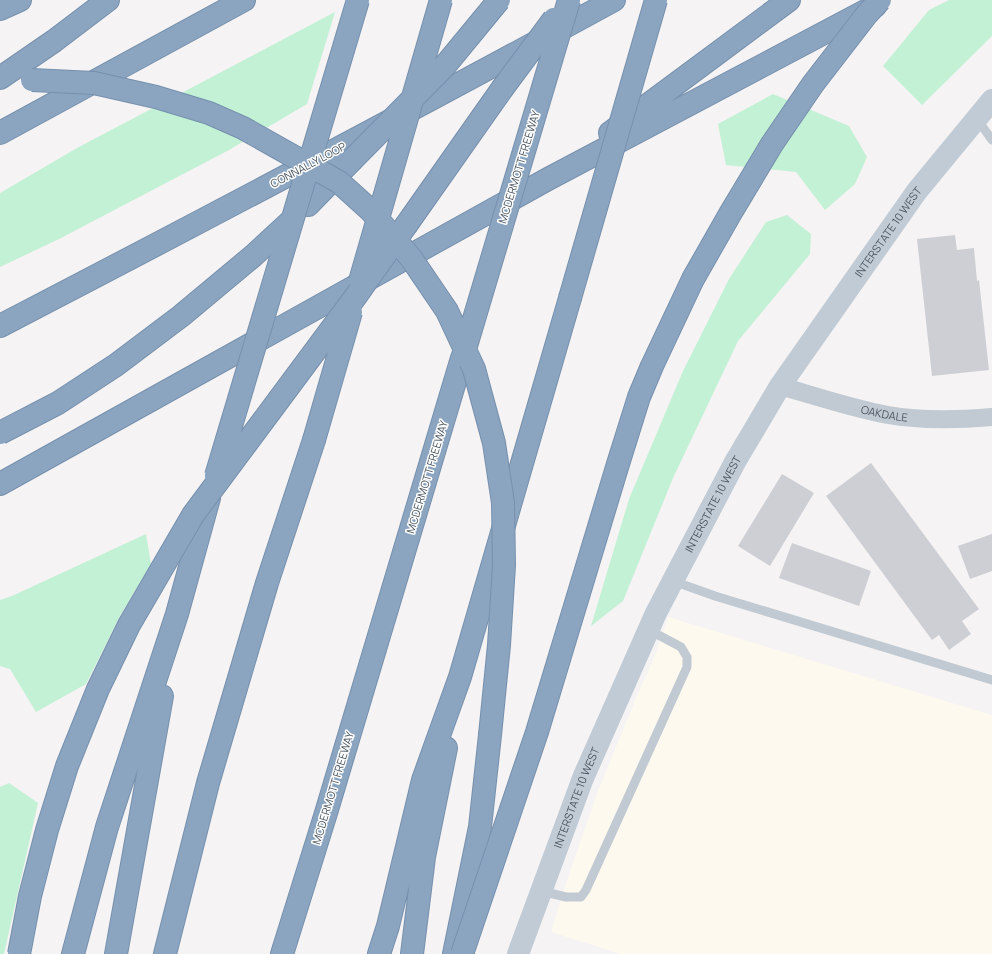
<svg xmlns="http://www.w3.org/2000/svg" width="992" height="954" font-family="Manrope,sans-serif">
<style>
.commercial{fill:#fdf9ef}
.green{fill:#c3f1d5}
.building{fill:#cdcfd5}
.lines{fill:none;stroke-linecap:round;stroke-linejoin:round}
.motorway-casing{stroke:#7690ad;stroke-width:24}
.service{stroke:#c1cad2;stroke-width:9}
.minor{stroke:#c1cad2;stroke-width:18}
.secondary{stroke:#c1cbd6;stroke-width:22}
.motorway{stroke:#8ba5c1;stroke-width:22}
.motorway-bridge-casing{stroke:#7690ad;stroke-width:24;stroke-linecap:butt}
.motorway-bridge{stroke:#8ba5c1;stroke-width:22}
.labels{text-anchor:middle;stroke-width:3;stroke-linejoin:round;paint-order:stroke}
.street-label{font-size:11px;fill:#4a5661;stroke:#fff}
</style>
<rect width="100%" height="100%" fill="#f5f3f3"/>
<path class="commercial" d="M668,617l324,98v239h-371l-70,-22 16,-52 31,-89 38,-93 18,-40z"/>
<path class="green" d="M949,0h43v36l-70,69 -39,-39 46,-56z
M335,12l-28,92 -78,46 -170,89 -59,28v-74l77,-45z
M773,94l76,32 18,31 -12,27 -30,26 -29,-38 -70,-7 -8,-41z
M787,215l24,19 -1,20 -72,87 -65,137 -50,123 -32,25 38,-127 54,-128 46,-92 37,-57z
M146,534l5,30 -31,52 -34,68 -50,28 -26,-43 -10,-3v-66l12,-4z
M9,783l29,20 -34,151h-4v-167z"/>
<path class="building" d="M955,235l2,15 17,-2 3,33 2,-1 10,90 -57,6 -15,-137z
M871,463l108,146 -17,12 9,13 -22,16 -10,-15 -7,5 -106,-144z
M782,474l32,19 -44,73 -32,-20z
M992,534v37l-22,8 -12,-33z
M792,543l79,28 -12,35 -80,-28z"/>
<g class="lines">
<g class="motorway-casing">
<path id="motorway" d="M0,9l20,-9
M0,78l54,-37 54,-41
M0,133l244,-133
M610,133l179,-133
M308,205l43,-44
M407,224l95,-135
M0,326c206,-107 411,-215 614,-326
M0,484l548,-305 327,-173
M73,954l34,-127 70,-213 32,-116
M116,954l46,-258
M165,954l43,-171 59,-200 47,-143
M282,954l44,-141 136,-455
M379,954l9,-28 35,-146 37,-103 110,-379
M412,954l12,-97 22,-109
M454,954l26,-127 10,-92"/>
</g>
<path class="service" d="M977,119l15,21
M673,581l42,15 277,84
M541,891l25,6h15l5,-7 101,-223v-10l-6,-10 -32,-17"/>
<path class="minor" id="s1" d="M780,386c36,10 71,22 108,29 34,6 69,5 104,2"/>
<path class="secondary" id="s2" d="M518,954l65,-176 73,-165 79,-151 45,-76 137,-195 75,-91"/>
<use href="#motorway" class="motorway"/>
<g class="motorway-bridge-casing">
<path id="motorway-bridge" d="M32,80l62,3 62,14 53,16 34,15 96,54 31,28 41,48 36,53 27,58 20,74 9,60 1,62 -5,80 -9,90
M502,89l52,-70
M351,161l92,-93 56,-68
M360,281l81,-281
M570,298l86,-298
M463,356l106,-356
M0,433l58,-30 58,-38 65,-49 72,-60 39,-36
M314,440l37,-128
M216,476l142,-476
M19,954l11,-58 17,-66 20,-64 31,-77 31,-64 64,-110 163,-219 51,-72
M462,954l75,-222 81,-268 21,-67 13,-31 41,-87 37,-65 42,-70 41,-60 54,-70 13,-14"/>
</g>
<use href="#motorway-bridge" class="motorway-bridge"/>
</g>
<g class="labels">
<g class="street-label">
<text transform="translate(308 165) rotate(-28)" y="4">CONNALLY LOOP</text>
<text transform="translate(519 167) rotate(-73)" y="4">MCDERMOTT FREEWAY</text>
<text dy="4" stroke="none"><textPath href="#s2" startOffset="815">INTERSTATE 10 WEST</textPath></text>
<text dy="4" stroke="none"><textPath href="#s1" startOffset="108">OAKDALE</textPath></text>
<text transform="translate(427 477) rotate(-73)" y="4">MCDERMOTT FREEWAY</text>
<text dy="4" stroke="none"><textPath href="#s2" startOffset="491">INTERSTATE 10 WEST</textPath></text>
<text transform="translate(333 788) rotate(-73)" y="4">MCDERMOTT FREEWAY</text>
<text dy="4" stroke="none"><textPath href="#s2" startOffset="167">INTERSTATE 10 WEST</textPath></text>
</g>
</g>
</svg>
